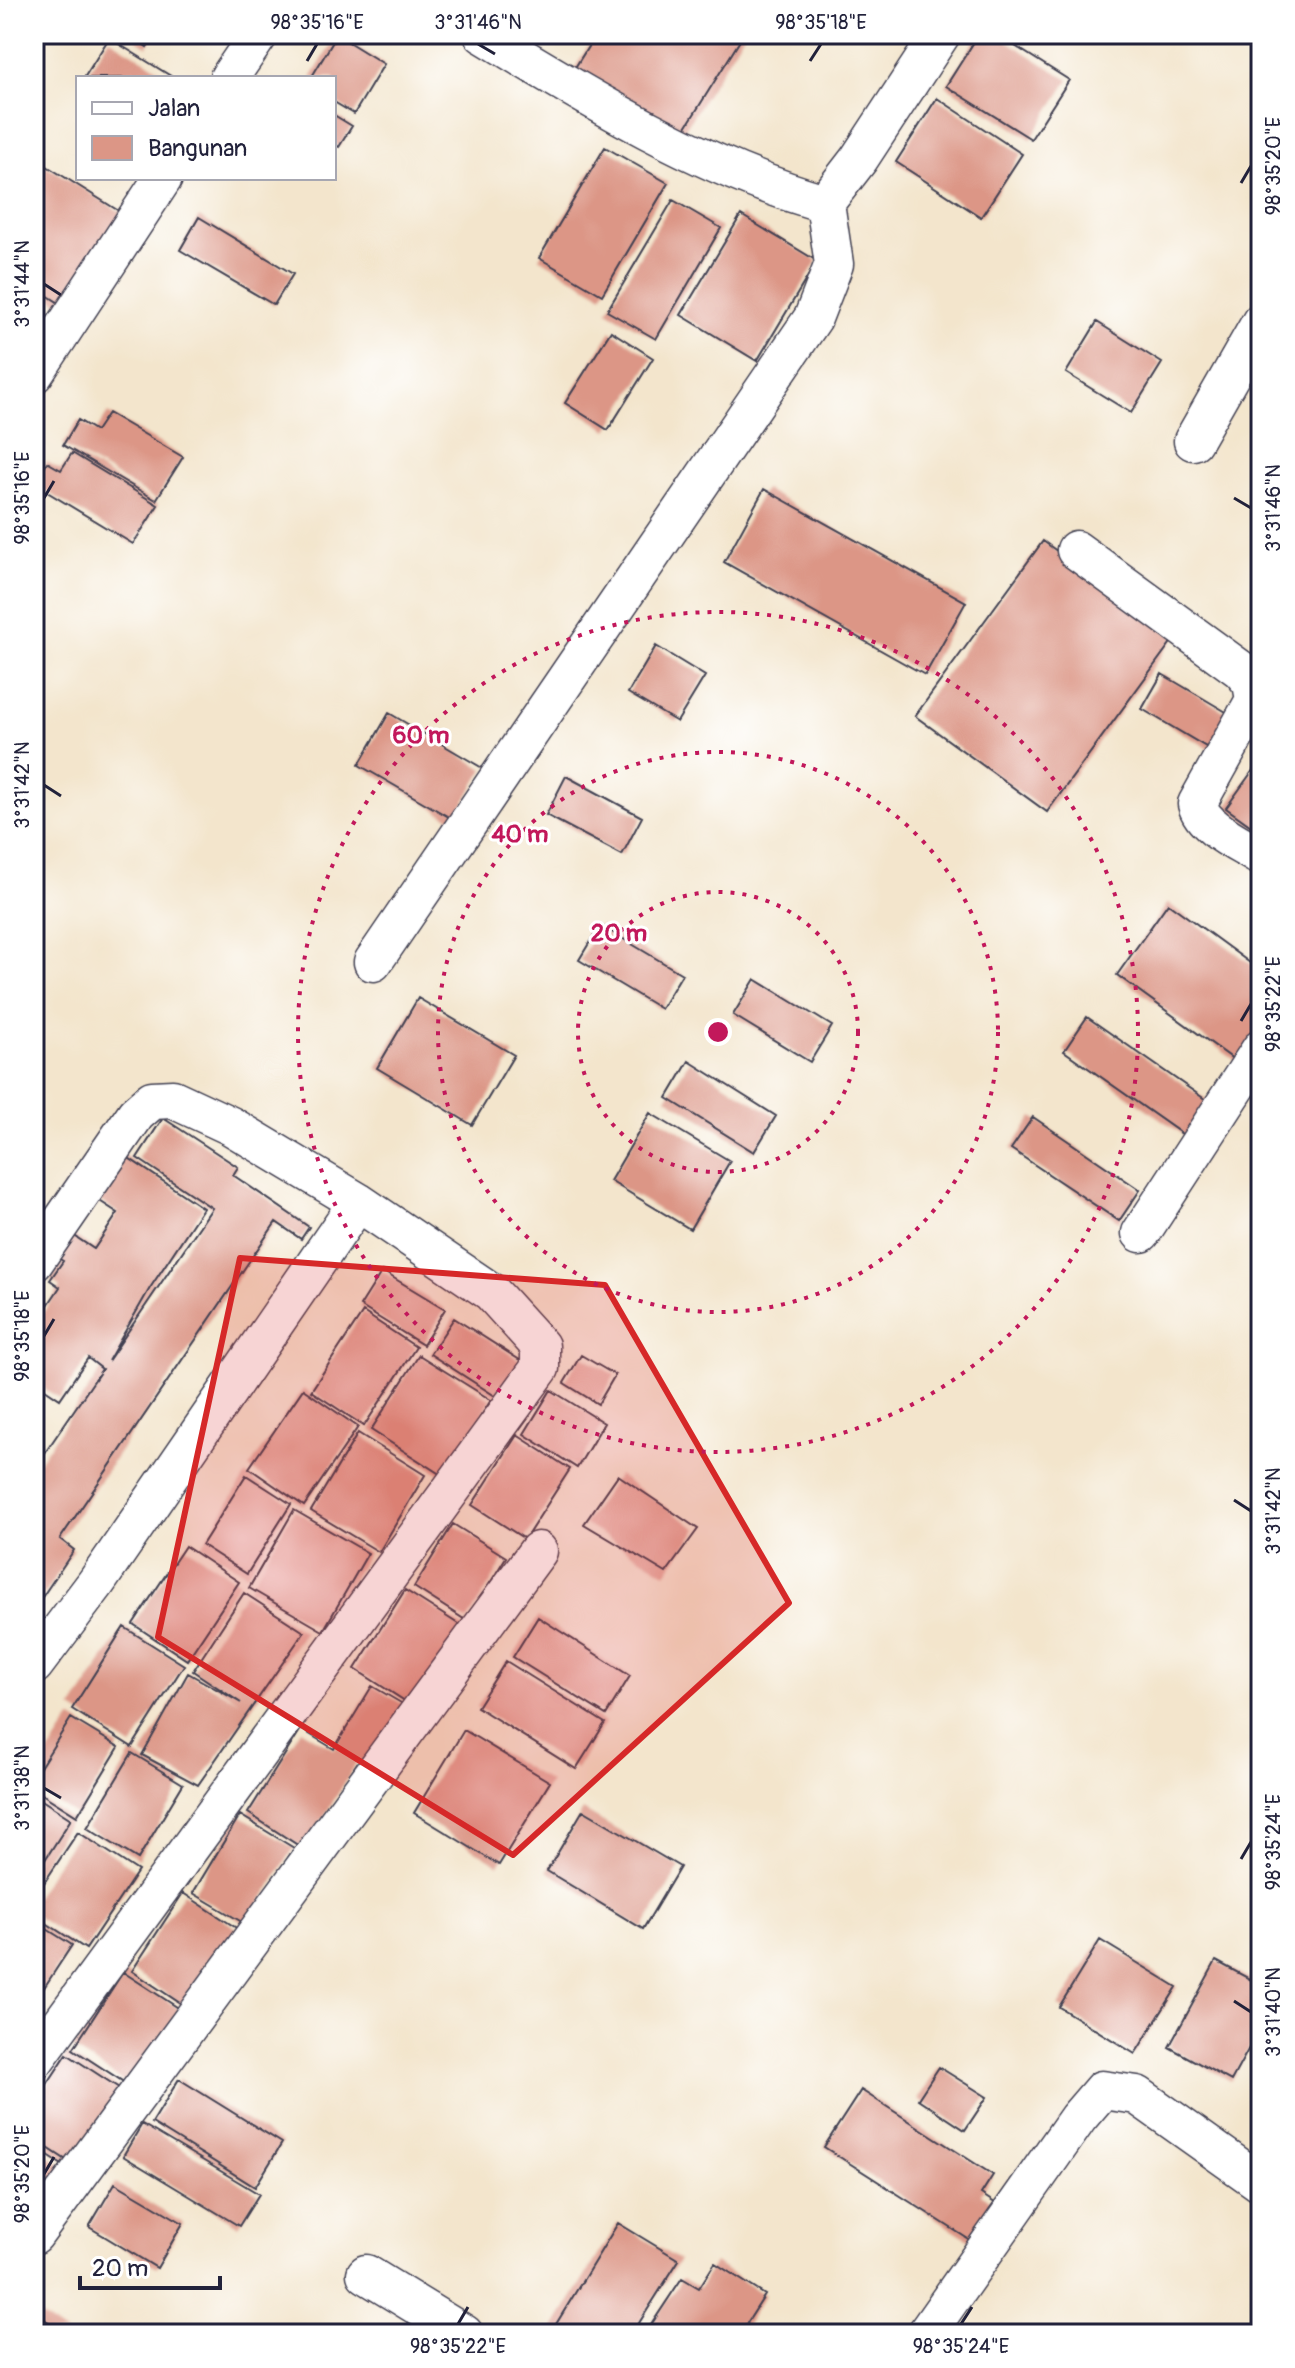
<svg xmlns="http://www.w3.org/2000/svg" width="1295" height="2368" font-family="Pangolin,sans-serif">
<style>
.building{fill:#dc9686}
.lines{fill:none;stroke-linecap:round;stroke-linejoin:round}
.minor-casing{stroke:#413f51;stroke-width:41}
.minor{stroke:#fff;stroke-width:38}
.marked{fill:#d62828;fill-opacity:0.2;stroke:#d62828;stroke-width:6;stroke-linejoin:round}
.ticks{fill:none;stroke:#22223b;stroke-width:3}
.ring{fill:none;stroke:#c2185b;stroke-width:4;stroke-dasharray:4 8}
.centre{fill:#c2185b;stroke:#fff;stroke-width:4}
.ring-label{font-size:24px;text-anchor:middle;font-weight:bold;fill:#c2185b;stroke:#fff;stroke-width:6;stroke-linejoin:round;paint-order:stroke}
.neatline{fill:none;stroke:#22223b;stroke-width:3}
.ticks-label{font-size:20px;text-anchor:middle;fill:#22223b}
</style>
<rect width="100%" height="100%" fill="#fff"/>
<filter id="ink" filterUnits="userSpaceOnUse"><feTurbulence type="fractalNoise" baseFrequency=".0125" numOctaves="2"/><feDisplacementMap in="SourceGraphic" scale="16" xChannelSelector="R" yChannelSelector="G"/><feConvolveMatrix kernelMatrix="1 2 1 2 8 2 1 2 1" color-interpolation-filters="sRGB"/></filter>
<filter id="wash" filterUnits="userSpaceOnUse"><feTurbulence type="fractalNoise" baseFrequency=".006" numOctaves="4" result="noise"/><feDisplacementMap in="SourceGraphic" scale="32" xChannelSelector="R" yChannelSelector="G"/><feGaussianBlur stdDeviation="1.8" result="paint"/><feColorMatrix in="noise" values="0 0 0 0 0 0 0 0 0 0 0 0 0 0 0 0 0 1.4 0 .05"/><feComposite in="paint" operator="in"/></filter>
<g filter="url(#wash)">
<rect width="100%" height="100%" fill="#f3e5cc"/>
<g id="blocks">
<path class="building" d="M129,34h27l-9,13z
M596,34h148l-66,106 -107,-66z
M979,34h17l73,46 -38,59 -85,-53z
M337,35l47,29 -30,50 -20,-12v-24h-23z
M109,38l65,40h-90z
M937,98l85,56 -41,63 -85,-55z
M334,115l18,11 -13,21 -5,-3z
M605,147l63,36 -66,112 -63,-37z
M34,158l96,60 -58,93 -38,-24z
M673,200l48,28 -65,111 -49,-28z
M741,215l76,46 -60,100 -76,-46z
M199,217l94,57 -19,31 -94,-55z
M1097,322l65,41 -31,50 -65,-40z
M611,331l42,27 -45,72 -43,-27z
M108,413l75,44 -27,43 -93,-55 15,-25 18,11z
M72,453l86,52 -25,39 -99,-60 13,-22 14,8z
M764,489l202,113 -41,73 -201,-113z
M1043,541l132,96 -128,175 -132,-96z
M656,646l49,30 -28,46 -49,-29z
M1162,674l71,42 -20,35 -71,-42z
M389,713l95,56 -30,51 -95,-55z
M1261,759v74l-35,-25z
M566,776l76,41 -20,38 -76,-40z
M1168,903l93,68v65l-21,28 -123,-89z
M600,925l82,49 -21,35 -82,-49z
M755,979l77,47 -22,36 -77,-47z
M418,998l96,57 -42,70 -95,-57z
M1087,1017l122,85 -24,34 -121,-85z
M689,1061l87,55 -22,36 -87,-54z
M650,1113l80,48 -40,68 -80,-48z
M1033,1117l107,73 -21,31 -108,-72z
M163,1118l75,49 -5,8 76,52 -8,12 -25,-17 -216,317 14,11 -40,59v-140l68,-100 -14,-11 -28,41 -18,-12 -8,11v-72l26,-39 -10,-7 13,-19 -17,-10 15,-24 33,22 24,-36 -26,-17 29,-43 82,55 -53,80 -42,73 104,-153 -75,-50z
M382,1271l63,38 -22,36 -63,-39z
M363,1312l53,35 -52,79 -53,-35z
M454,1318l72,46 -23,37 -73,-47z
M419,1355l72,45 -48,76 -72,-46z
M581,1355l34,20 -17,29 -34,-21z
M303,1389l55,38 -54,79 -55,-38z
M551,1390l53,33 -27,45 -53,-34z
M358,1433l67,42 -46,77 -68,-41z
M517,1435l53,34 -45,70 -53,-34z
M246,1475l45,29 -44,70 -45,-29z
M618,1475l80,54 -32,44 -82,-49z
M294,1510l74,43 -45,78 -74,-43z
M453,1524l53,33 -39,64 -53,-34z
M185,1546l54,36 -52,78 -54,-36z
M405,1590l61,39 -50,79 -61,-39z
M244,1593l60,39 -106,153 -56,-30 46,-82 53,30 -48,-32z
M538,1617l92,59 -24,39 -93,-58z
M124,1627l60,38 -52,82 -60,-38z
M506,1661l99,62 -29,46 -99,-62z
M372,1686l36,21 -39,63 -12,-7 -53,86 -56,-36 53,-84 33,20z
M71,1718l48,29 -42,69 -43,-27v-12z
M464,1730l86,52 -51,83 -85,-52z
M132,1753l51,31 -45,75 -51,-31z
M34,1795l37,24 -37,58z
M583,1810l97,57 -37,62 -96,-58z
M240,1815l54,33 -47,77 -54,-32z
M78,1832l60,39 -52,78 -52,-34v-17z
M183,1893l61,40 -52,78 -60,-40z
M34,1921l38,24 -38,58z
M1100,1940l77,47 -42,67 -76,-47z
M1216,1961l45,24v41l-30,55 -62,-34z
M123,1972l60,39 -50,77 -60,-39z
M67,2054l55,36 -48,75 -40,-26v-35z
M939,2067l48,30 -22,33 -47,-31z
M179,2079l103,64 -27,44 -103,-64z
M861,2090l132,85 -12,19 20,13 -25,37 -152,-97z
M142,2124l117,70 -20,32 -116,-70z
M34,2147l36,23 -36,57z
M115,2183l68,40 -26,45 -68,-41z
M618,2223l61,37 -47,74h-82z
M715,2263l50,32 -25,39h-88l-5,-3 35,-53 17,10z
M34,2312l32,22h-32z"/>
</g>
</g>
<g filter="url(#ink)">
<use href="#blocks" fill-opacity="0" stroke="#413f51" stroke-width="2"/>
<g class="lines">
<g class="minor-casing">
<path id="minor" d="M483,34c105,64 223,136 342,169
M229,78l30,-44
M34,374l129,-196
M1193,441l68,-119
M1076,550l165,120 11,13 3,17 -58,104c6,24 44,40 64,53
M373,962l440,-644 21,-54 -9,-61 34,-44 82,-125
M1141,1233l120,-184
M34,1262l102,-148 16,-14 21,-1 58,27 127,76 133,90 49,54v22l-506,693
M34,1665l62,-82 262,-381
M34,2235l504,-684
M366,2274l98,60
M926,2334l152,-216 24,-28 35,5 124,88"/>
</g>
<use href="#minor" class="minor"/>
</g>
</g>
<path class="marked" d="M240,1258l365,27 184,318 -276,252 -355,-218z"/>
<path class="ticks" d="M478,44l17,10M307,61l10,-17M810,61l11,-17M1241,183l10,-17M44,284l17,11M44,498l10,-17M1234,498l17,10M44,785l17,11M1241,1021l10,-17M44,1336l10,-17M1234,1500l17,11M44,1788l17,10M1241,1859l10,-17M1234,2001l17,11M44,2174l10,-17M458,2324l10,-17M961,2324l11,-17"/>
<g class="ring">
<circle cx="718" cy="1032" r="140"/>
<circle cx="718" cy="1032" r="280"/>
<circle cx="718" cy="1032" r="420"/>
</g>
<circle cx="718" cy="1032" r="12" class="centre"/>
<g class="ring-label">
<text x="421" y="743">60 m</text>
<text x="520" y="842">40 m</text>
<text x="619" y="941">20 m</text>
</g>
<rect width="1295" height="2368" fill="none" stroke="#fff" stroke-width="88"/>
<rect x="76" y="76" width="260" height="104" fill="#ffffff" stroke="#a7a7b1" stroke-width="2"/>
<rect x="92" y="102" width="40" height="12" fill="#ffffff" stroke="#a7a7b1" stroke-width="2"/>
<text x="148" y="116" font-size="24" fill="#22223b">Jalan</text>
<rect x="92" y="136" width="40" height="24" fill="#dc9686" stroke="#a7a7b1" stroke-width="2"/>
<text x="148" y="156" font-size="24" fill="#22223b">Bangunan</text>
<path d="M80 2276v12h140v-12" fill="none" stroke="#22223b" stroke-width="4"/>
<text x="92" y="2276" font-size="24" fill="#22223b" stroke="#ffffff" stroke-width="6" paint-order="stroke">20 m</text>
<rect x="44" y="44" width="1207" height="2280" class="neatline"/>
<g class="ticks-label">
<text x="317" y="29">98°35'16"E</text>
<text x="478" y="29">3°31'46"N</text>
<text x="821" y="29">98°35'18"E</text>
<text transform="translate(1273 166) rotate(-90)" y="7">98°35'20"E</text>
<text transform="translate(22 284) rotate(-90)" y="7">3°31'44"N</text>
<text transform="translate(22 498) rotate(-90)" y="7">98°35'16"E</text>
<text transform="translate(1273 508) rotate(-90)" y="7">3°31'46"N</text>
<text transform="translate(22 785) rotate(-90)" y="7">3°31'42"N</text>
<text transform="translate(1273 1004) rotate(-90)" y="7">98°35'22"E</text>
<text transform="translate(22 1336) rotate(-90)" y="7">98°35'18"E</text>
<text transform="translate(1273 1511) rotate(-90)" y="7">3°31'42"N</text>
<text transform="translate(22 1788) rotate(-90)" y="7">3°31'38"N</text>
<text transform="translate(1273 1842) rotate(-90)" y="7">98°35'24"E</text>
<text transform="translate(1273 2012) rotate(-90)" y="7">3°31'40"N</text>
<text transform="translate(22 2174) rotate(-90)" y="7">98°35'20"E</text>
<text x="458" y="2353">98°35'22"E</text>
<text x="961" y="2353">98°35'24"E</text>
</g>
</svg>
